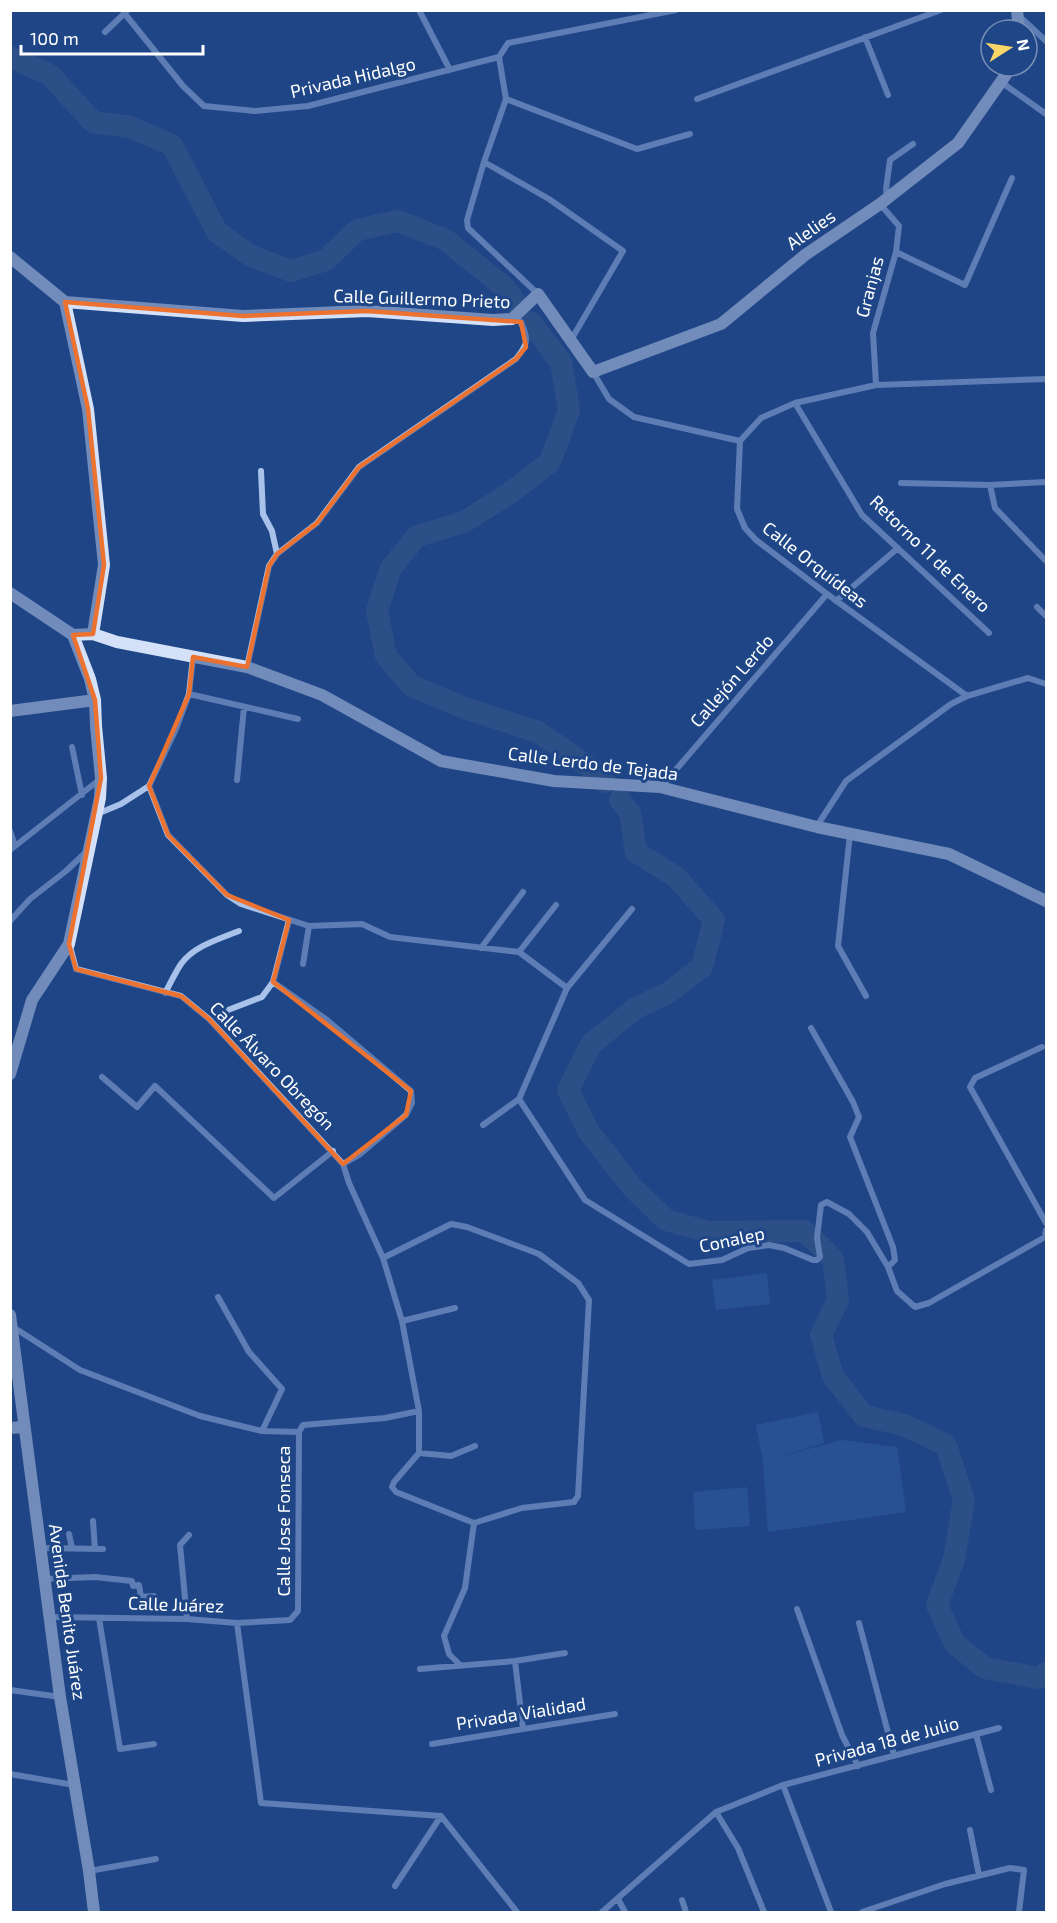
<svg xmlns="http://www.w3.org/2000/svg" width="1057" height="1923" font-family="'Exo 2',sans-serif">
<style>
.green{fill:#335fa3}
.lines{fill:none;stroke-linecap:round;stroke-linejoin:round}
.river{stroke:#3e5b89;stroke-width:22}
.street{stroke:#a8c2ea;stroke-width:6}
.secondary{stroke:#d4e1f8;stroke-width:12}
.marked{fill:none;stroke:#eb7230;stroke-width:4.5;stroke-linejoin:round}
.labels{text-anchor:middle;stroke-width:6;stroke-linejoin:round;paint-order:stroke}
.street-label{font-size:18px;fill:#fff;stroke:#1f4686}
</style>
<rect width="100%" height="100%" fill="#1f4686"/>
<path class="green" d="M767,1273l3,31 -54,6 -4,-30z
M818,1412l6,31 -53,16 71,-19 55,7 9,65 -138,20 -5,-71 -7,-36z
M747,1487l3,39 -55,4 -2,-38z"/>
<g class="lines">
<path class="river" d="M10,57l40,18 43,47 37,5 42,18 45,87 34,24 40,15 35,-11 31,-30 41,-9 48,19 58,47 16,22
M531,323l30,39 8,48 -19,52 -40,31 -46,29 -47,14 -26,32 -14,43 9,45 26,30 50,21 76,25 60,41 7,9
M620,800l10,13 6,39 40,25 38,43 -12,47 -34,26 -32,15 -45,36 -23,46 21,42 43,55 34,33 42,12 96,-1 12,11
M820,1246l13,13 5,41 -17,35 12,41 31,40 40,9 42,20 18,55 -10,59 -17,46 18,39 30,24 54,10 7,-5"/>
<path class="street" d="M419,10l31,60
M125,14l58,72 21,20 51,5 53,-5 191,-49
M1018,15l28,26
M105,32l23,-22
M865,37l23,58
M499,57l7,42 -22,63 -17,58 1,8 70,66
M499,57l9,-14 168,-33
M1001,82l45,32
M506,99l131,50 53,-15
M697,99l244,-89
M484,162l65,37 74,52 -52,89
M887,198l-1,-9 4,-29 23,-16
M896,252l69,33 47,-107
M593,372l16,27 25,18 106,24
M876,385l-3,-52 23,-81 3,-26 -19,-22
M795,403l67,112 127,118
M261,471l2,43 9,17 5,23
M901,483l89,2 56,-3
M990,485l5,23 51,53
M836,601l62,-53
M1037,607l9,9
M247,667l22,-101 8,-12 40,-31 42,-56 157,-108c12,-15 13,-19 5,-37l-8,-3
M189,694l109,25
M967,696l-140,-102 -71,-54 -11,-12 -8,-19 3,-68 21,-23 34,-15 81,-18 170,-6
M72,747l10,48
M237,780l7,-73
M149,786l19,49 59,60 14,9 68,22 53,-2 28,13 129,15 48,36
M661,787l166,-193
M97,814l24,-10 28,-18 27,-57 13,-35 4,-37
M817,826l29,-45 105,-77 16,-8 61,-18 18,6
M10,831l5,15
M850,834l-12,112 28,50
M10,850l89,-70
M10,921l20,-22 36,-28 20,-19
M70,946l6,23 105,27 28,23 134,145 6,19 34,75 19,63 17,90v42l-25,29 -2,5 4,5 78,31 48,-15 52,-6 4,-6 11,-196 -11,-17 -39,-29 -72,-27 -16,-3 -68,34
M481,948l42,-56
M519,952l37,-47
M303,964l6,-38
M273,982l54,38 84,71 1,12 -6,12 -47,40 -16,9
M165,993c5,-9 10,-20 16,-29 13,-18 38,-25 58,-33
M228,1010l34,-13 11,-15 16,-62
M811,1028l42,74 6,15 -9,20 43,110 2,13 -7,7
M1042,1047l-67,31 -5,9 76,136
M102,1077l35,30 18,-21 119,112 59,-47
M519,1099l66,101 104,64 33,-4 26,-12 21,-3 15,3 29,12h4l3,-3 -3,-19 4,-33 6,-3 22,12 18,18 21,35 9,24 18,16 14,-4 116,-66 1,-7
M483,1125l36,-26 48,-111 65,-79
M218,1297l31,55 33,37 -20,42
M402,1321l53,-13
M13,1327l67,43 120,46 62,15 37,1 4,-7 82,-7 34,-7
M419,1453l32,3 24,-10
M93,1521l2,28
M69,1534l3,14
M41,1548l62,1
M44,1579l51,-2 37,4 1,5 6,-1 2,12 13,-1
M797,1609l45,126 16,31
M50,1617l137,2 50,4 53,-3 8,-9 1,-179
M99,1618l21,131 34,-5
M187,1619l-7,-74 9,-10
M237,1623l24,180 180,13 76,96
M859,1623l35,132
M515,1661l8,68
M460,1665l-11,-11 -5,-18 21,-48 9,-65
M420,1669l95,-8 50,-8
M10,1690l50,7
M976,1734l15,56
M432,1744l183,-30
M10,1774l64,11
M783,1785l48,127
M716,1812l22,36 26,64
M970,1830l9,45
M89,1871l67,-12
M395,1886l46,-70
M618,1899l7,13
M682,1900l4,12
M602,1912l114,-100 67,-27 216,-57
M862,1912l83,-28 65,-16 14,2 -5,42"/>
<path class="secondary" d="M1017,10l2,20
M10,257l55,45 178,14 124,-5 126,9 19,-1 26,-25 55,78 128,-48 84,-69 75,-51 78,-61 54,-77
M65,302l23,107 16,156 -11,69
M10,593l63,42 17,44 5,21 1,26 5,52 -1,20 -31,146 -37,56 -22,74
M73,635l20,-1 24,8 130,25 75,28 119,66 113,20 106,6 157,40 132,27 97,47
M10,711l85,-11
M10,1315l50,382 29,174 5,41
M10,1428l14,-1"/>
</g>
<path d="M0 0H1057V1923H0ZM65,302l178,14 124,-5 154,11 5,25 -10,12 -157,108 -42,56 -40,31 -8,12 -22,101 -54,-10 -4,37 -40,92 19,49 59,60 62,25 -16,62 138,109 -5,24 -63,49 -134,-145 -28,-23 -105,-27 -7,-25 32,-166 -6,-78 -22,-65 20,-1 11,-69 -16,-156z" fill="#1f4686" fill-opacity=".55" fill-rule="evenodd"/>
<path class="marked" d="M65,302l178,14 124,-5 154,11 5,25 -10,12 -157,108 -42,56 -40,31 -8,12 -22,101 -54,-10 -4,37 -40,92 19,49 59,60 62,25 -16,62 138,109 -5,24 -63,49 -134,-145 -28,-23 -105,-27 -7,-25 32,-166 -6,-78 -22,-65 20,-1 11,-69 -16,-156z"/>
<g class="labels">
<g class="street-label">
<text transform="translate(353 78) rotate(-13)" y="6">Privada Hidalgo</text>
<text transform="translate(811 230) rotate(-35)" y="6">Alelies</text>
<text transform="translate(870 287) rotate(-75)" y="6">Granjas</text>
<text transform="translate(422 299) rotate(2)" y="6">Calle Guillermo Prieto</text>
<text transform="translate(930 554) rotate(44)" y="6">Retorno 11 de Enero</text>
<text transform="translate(815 565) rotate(38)" y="6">Calle Orquídeas</text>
<text transform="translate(732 681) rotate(-49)" y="6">Callejón Lerdo</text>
<text transform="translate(593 764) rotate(7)" y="6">Calle Lerdo de Tejada</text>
<text transform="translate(272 1066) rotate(46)" y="6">Calle Álvaro Obregón</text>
<text transform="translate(732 1240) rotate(-12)" y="6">Conalep</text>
<text transform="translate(284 1521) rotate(-90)" y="6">Calle Jose Fonseca</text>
<text transform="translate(176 1605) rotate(2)" y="6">Calle Juárez</text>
<text transform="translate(67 1612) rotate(82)" y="6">Avenida Benito Juárez</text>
<text transform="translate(521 1714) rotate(-9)" y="6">Privada Vialidad</text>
<text transform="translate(887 1742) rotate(-15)" y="6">Privada 18 de Julio</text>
</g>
</g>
<rect width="1057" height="1923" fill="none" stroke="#ffffff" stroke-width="24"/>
<g transform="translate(1009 48) rotate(78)"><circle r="28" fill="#1f4686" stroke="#7990b6" stroke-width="1.5"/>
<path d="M0-4.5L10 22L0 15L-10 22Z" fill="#f8d768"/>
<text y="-9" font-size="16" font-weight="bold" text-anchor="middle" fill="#ffffff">N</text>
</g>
<path d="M21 45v9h182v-9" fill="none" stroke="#ffffff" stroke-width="3"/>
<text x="30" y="45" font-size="18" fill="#ffffff" stroke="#1f4686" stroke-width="4.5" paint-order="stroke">100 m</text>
</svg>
